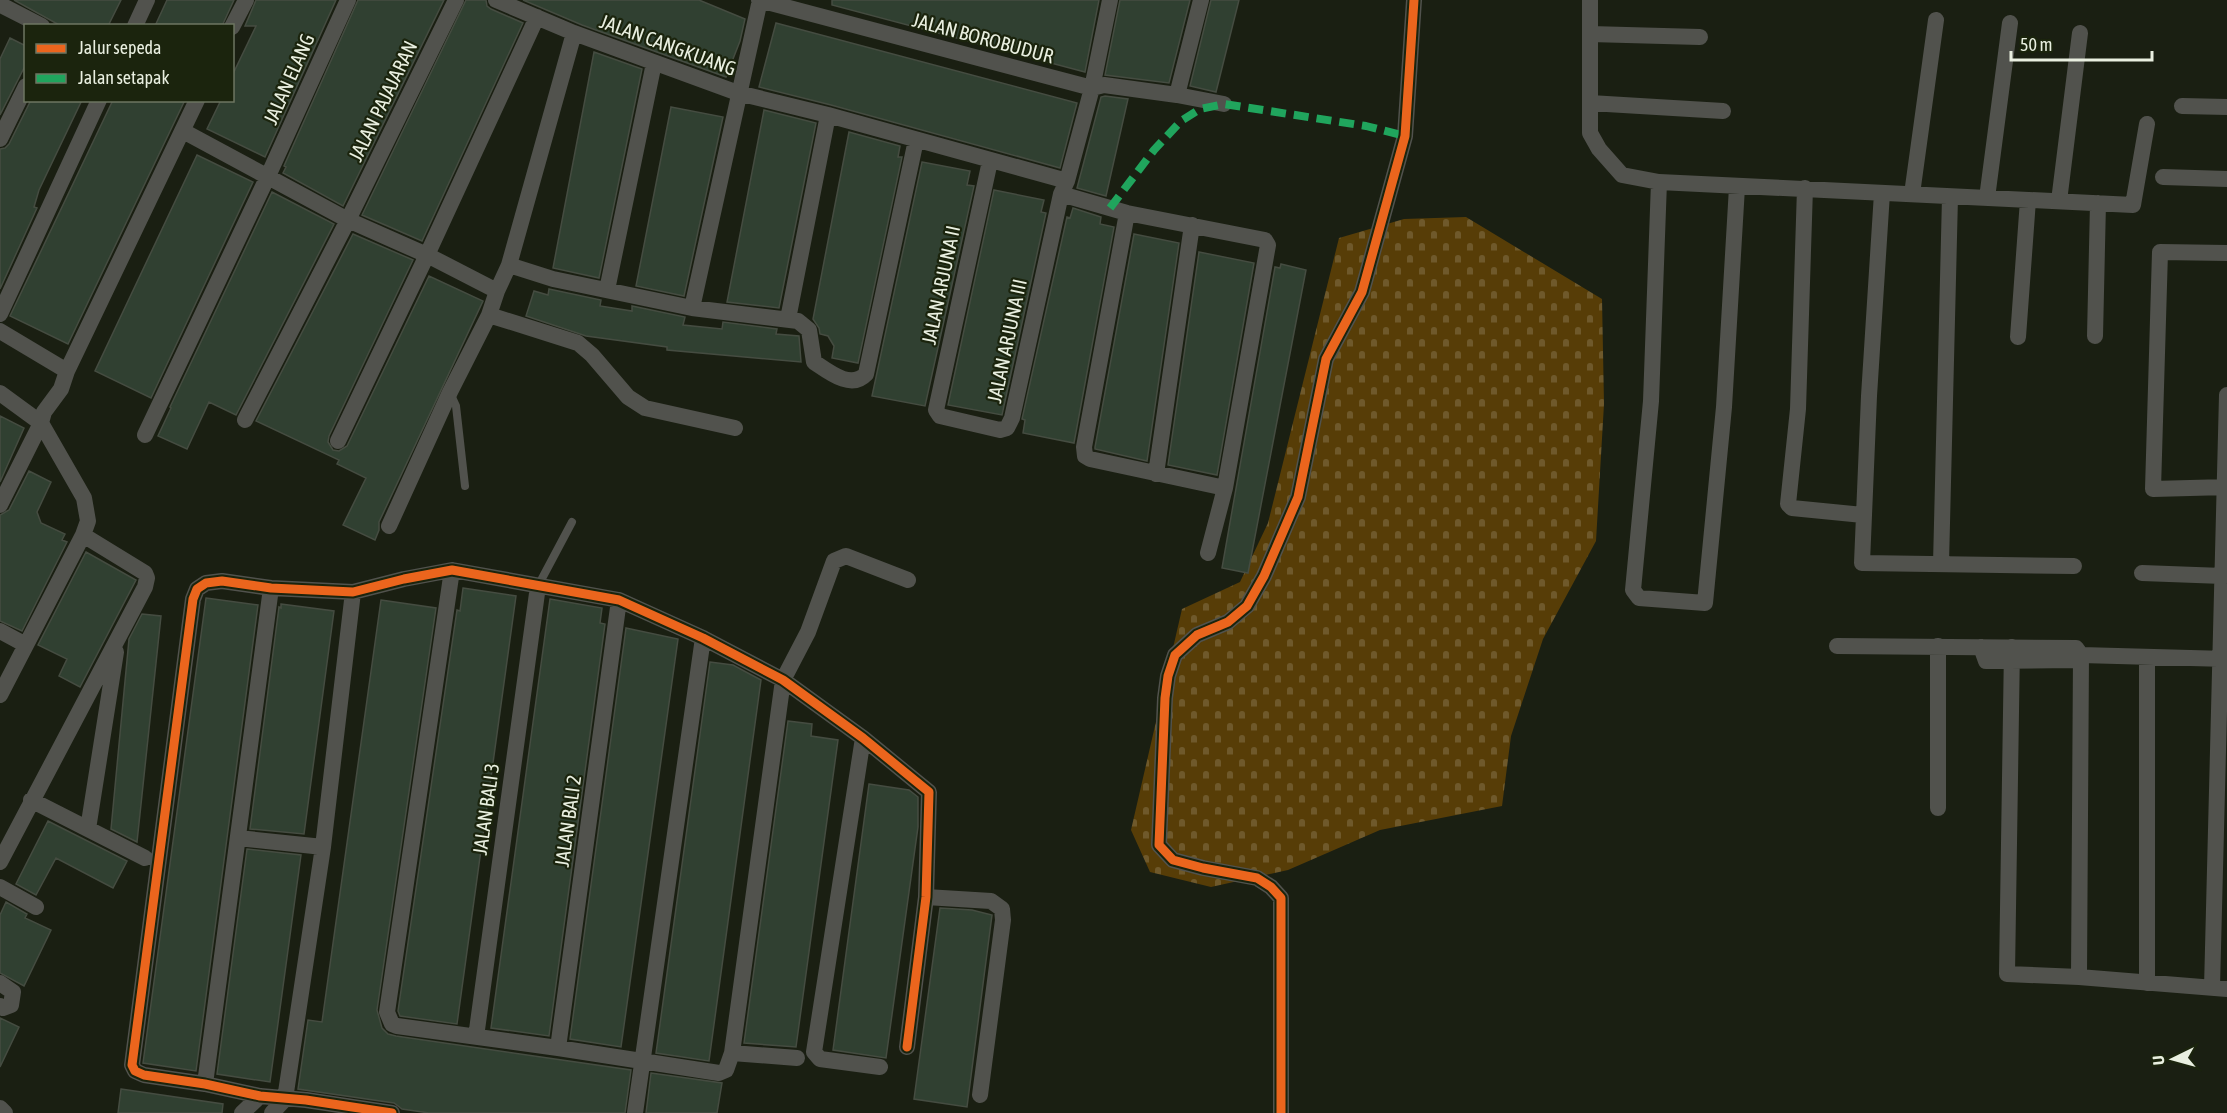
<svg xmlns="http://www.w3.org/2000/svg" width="2227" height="1113" font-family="'Asap Condensed',sans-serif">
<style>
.cemetery{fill:url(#cemetery-stones)}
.building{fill:#304031;stroke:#454c41;stroke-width:1.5}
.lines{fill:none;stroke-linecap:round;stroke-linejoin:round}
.lane{stroke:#51524d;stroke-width:8}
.street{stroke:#51524d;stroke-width:16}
.quiet{stroke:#20a55d;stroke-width:8;stroke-dasharray:15 8;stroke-linecap:butt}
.cycleway-casing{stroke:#1b240d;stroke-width:13}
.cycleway{stroke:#eb651d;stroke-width:9}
.labels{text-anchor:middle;stroke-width:4.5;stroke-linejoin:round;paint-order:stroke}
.street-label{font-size:20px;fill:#e9efe0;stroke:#1b240d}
</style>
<defs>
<pattern id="cemetery-stones" width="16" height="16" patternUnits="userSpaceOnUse" patternTransform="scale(1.5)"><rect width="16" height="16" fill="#573d07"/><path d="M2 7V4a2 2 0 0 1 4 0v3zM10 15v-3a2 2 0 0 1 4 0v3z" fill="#6f592b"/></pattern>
</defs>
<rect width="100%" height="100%" fill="#1a1f12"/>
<path class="cemetery" d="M1466,217l136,82 2,105 -8,137 -53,98 -32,97 -9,70 -122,24 -92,40 -77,17 -61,-15 -19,-42 51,-221 58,-27 28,-59 71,-285 65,-19z"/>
<path class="building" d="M14,0h107l-13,26h-47z
M167,0h67l-12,26h-67z
M256,0h80l-71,157 -58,-28 14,-29h11v-24l24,-50h-11z
M358,0h86l-101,206 -60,-33 3,-6 -2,-1z
M466,0h20l1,6 4,3 32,14 -101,218 -60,-26z
M523,0h176l46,19 -5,22 -14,36 -144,-52z
M832,0h267l-14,72 -253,-67z
M1120,0h70l-21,83 -64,-8z
M1211,0h28l-23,92 -26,-6z
M776,23l301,80 -17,65 -229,-63 -72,-18z
M10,38l16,8v18l-26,51v-56z
M594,52l48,17 -43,209 -46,-10z
M1105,96l23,3 -22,97 -29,-8 24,-91z
M31,100h51l-43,90 -5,17 3,1 -37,81v-140l5,-1 4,-4z
M113,100h72l-117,244 -58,-28z
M671,107l52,10 -39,179 -48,-10z
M764,110l52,13 -37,185 -52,-6z
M849,132l51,14 -2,11h4l-44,206 -26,-5 2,-12 -6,-10 -8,-2 -1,-6 -6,-9z
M197,155l56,27 -102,216 -56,-27z
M922,162l48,9 -3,14 7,1 -49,220 -53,-10z
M994,190l50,10 -3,12 5,1 -44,202 -54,-10z
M272,192l62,32 -98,191 -27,-13 -22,47 -29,-13 13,-28 -1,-1z
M1073,208l28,9 -1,7 14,3 -40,216 -51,-10 2,-13 -3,-1 45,-202 3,1z
M353,234l60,26 -84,176 -1,6 5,8 6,1 8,-5 82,-170 54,25 -104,221v8l-4,10 -32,-15 23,-47 -29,-14 2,-4 -83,-39z
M1134,234l45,9 -32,218 -52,-12v-2z
M1199,252l55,11 -37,212 -49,-10z
M1281,264l25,6 -58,303 -26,-5 53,-301 5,1z
M549,289l52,11 -1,6 32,5v-5l53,11 -2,8 39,4 1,-7 54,7 -1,5 23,2 2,26 -134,-12v-3l-81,-11 -60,-20 8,-25 14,4z
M0,416l24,12 -24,54z
M29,471l22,11 -14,30 4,11 24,11 -3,6 5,2 -45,89 -22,-10v-106l9,-5z
M86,552l50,28 -56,107 -21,-11 8,-17 -29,-14z
M463,588l53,8 -59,428 -57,-8 -2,-5 59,-401 3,1z
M206,598l52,7 -62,466 -53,-8z
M550,599l52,9 -2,15 5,1 -56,412 -58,-8z
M381,600l55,8 -59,402 5,18 6,6 8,2 235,34 -6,43h-196l-27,-4 -8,-6 -96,-14 10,-69 14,2z
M281,604l53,7 -30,223 -54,-5 29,-222 2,1z
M142,614l19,2 -24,226 -26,-13 18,-190z
M626,628l52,11 -57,408 -51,-8z
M710,662l23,3 28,15 -52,381 -53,-8z
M788,721l24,3 -1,12 27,4 -42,307 -52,-4z
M869,784l40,6 9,7v30l-32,231 -53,-8z
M48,821l79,40 -14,27 -57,-30 -20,37 -20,-11z
M247,849l54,6 -31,227 -53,-8z
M6,902l21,12 -2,4 26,12 -27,56 -24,-13v-58z
M940,908l32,2 20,5 -25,192 -53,-8z
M0,1018l19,9 -19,40z
M651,1073l71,10 -5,30h-71z
M121,1089l102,15 -1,9h-104z"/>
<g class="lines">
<path class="lane" d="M450,393l6,13 9,80
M538,586l34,-64"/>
<path class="street" d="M496,0l78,33 164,60 90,22 239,66
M759,0l333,88 12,-3 73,10 47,9
M1590,0v133l9,16 23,26 37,7 474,23 14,-81
M1,5l41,21
M135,26l12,-26
M232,27l14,-27
M1590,34l110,3
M1177,95l24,-95
M1590,103l133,8
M2182,106l45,1
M183,131l165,89 79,35 70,36
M0,139l26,-53
M990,161l-54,249 4,6 60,14 7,-2 5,-10 49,-224 6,-13 25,-93 18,-88
M2163,177l64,2
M1659,182l-8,219 -18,189 6,8 66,5 19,-196 13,-220
M1805,188l-7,221 -10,95 4,4 71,7
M1882,193l-13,203 -7,167 212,3
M1061,194l66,19 138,27 3,5 -43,243 -17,65
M1912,194l24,-174
M1987,198l23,-175
M2059,201l21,-168
M1127,213l-43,234 1,9 5,3 135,29
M2227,253l-67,-1 -7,237 74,-2
M509,265l44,14 139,29 106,13 11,9 5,32c15,10 37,28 52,12l50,-234
M607,290l47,-227
M692,308l68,-308
M0,314l99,-214
M489,315l89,28 14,12 36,42 17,11 90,20
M788,319l40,-204
M0,331l67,40
M2095,336l3,-133
M2018,337l10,-137
M0,393l41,30 43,75 4,23 -5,14 -83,160
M245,420l103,-200 108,-220
M145,435l123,-259 80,-176
M338,441l89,-186 110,-238
M1156,474l36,-249
M0,505l41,-82 3,-11 17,-23 6,-18 130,-271
M389,526l61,-134 39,-77 8,-24 12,-26 65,-232
M1941,564l9,-367
M452,570l-65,442 5,12 5,2 161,22 161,25 7,-3 6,-17 51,-373 25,-48 26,-71 12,-5 62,24
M2142,573l81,3
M0,631l26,14
M1837,646l239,2 5,7 -2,322 148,12
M1938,646v162
M1981,647l5,14 87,-1 8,-5 146,4
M2012,647l-5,327 72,3
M863,738l-49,314 6,7 60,8
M31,800l114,58
M88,829l28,-177
M238,838l85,9
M0,862l145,-275 2,-9 -2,-5 -62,-38
M0,887l36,20
M926,897l65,4 11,8 1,11 -23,175
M0,983l13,9 -2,13 -8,3 -3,-2
M2147,983v-326
M2212,988l15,-593
M476,1037l62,-451
M558,1048l61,-448
M732,1053l65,5
M205,1084l66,-496
M0,1108l5,5
M242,1113l18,-17
M272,1113l13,-14 38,-252 30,-255
M392,1113l-86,-13 -46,-4 -55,-12 -61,-9 -9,-4 -3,-6 61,-466 4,-10 9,-6 16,-2 49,7 82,4 51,-13 48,-9 167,30 84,38 80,42 80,58 66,54 -3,105 -19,150
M635,1113l68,-475
M1281,1113v-215l-10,-11 -14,-9 -54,-10 -30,-8 -14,-15 6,-147 3,-22 7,-21 22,-20 31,-13 19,-16 17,-30 34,-79 28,-138 36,-67 43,-156 9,-136"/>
<path class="quiet" d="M1110,208l44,-58 27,-29 19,-12 24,-5 142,22 39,10"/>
<g class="cycleway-casing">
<path id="cycleway" d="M392,1113l-86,-13 -46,-4 -55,-12 -61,-9 -9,-4 -3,-6 61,-466 4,-10 9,-6 16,-2 49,7 82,4 51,-13 48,-9 167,30 84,38 80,42 80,58 66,54 -3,105 -19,150
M1281,1113v-215l-10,-11 -14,-9 -54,-10 -30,-8 -14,-15 6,-147 3,-22 7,-21 22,-20 31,-13 19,-16 17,-30 34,-79 28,-138 36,-67 43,-156 9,-136"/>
</g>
<use href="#cycleway" class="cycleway"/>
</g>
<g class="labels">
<g class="street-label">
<text transform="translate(983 38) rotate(15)" y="7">JALAN BOROBUDUR</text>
<text transform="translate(668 45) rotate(20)" y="7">JALAN CANGKUANG</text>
<text transform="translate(289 79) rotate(-66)" y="7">JALAN ELANG</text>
<text transform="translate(383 101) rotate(-64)" y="7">JALAN PAJAJARAN</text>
<text transform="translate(941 285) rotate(-78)" y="7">JALAN ARJUNA II</text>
<text transform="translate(1007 341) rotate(-78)" y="7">JALAN ARJUNA III</text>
<text transform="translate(486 809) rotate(-82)" y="7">JALAN BALI 3</text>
<text transform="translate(568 821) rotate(-82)" y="7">JALAN BALI 2</text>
</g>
</g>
<rect x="24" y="24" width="210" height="78" fill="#1b240d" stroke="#6d7561" stroke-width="1.5"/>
<rect x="36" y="44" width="30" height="9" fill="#eb651d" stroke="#6d7561" stroke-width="1.5"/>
<text x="78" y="54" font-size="18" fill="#e9efe0">Jalur sepeda</text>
<rect x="36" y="74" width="30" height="9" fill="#20a55d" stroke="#6d7561" stroke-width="1.5"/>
<text x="78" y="84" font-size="18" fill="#e9efe0">Jalan setapak</text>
<g transform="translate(2173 1059) rotate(265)" stroke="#1b240d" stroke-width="4.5" paint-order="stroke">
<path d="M0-4.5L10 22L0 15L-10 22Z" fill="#e9efe0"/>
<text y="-9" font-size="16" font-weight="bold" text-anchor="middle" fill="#e9efe0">U</text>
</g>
<path d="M2011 51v9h141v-9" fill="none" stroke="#e9efe0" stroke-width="3"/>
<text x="2020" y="51" font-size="18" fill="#e9efe0" stroke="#1b240d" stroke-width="4.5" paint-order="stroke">50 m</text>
</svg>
